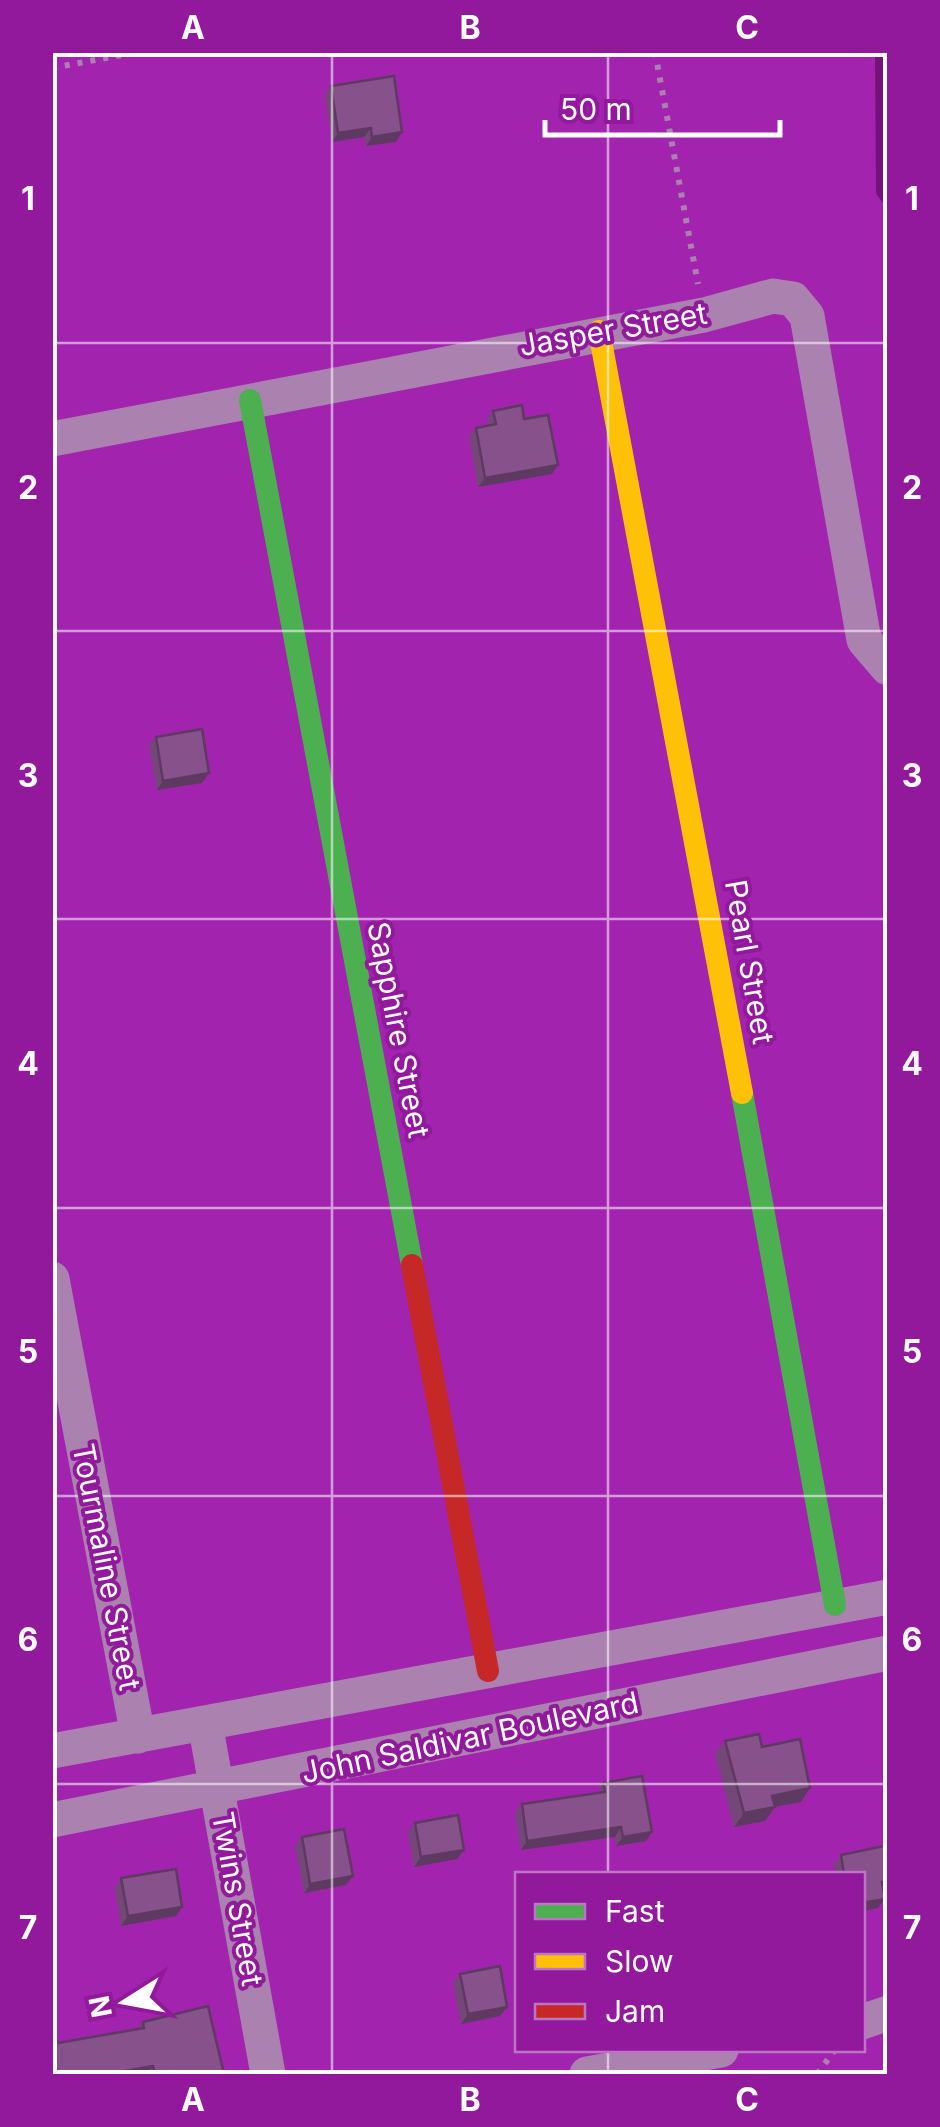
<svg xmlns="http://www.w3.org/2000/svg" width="940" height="2127" font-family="Inter,sans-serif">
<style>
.green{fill:#a224ae;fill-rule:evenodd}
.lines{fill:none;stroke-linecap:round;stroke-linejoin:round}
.stream{stroke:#731379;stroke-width:10}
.path{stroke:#ab81af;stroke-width:6;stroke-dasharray:5 8;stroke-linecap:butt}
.street{stroke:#ab81af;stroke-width:35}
.fast{stroke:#4caf50;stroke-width:22}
.slow{stroke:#ffc107;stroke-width:22}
.jam{stroke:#c62828;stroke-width:22}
.wall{fill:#744778}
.shaded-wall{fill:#5e3961}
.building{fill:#87528b;stroke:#5e3961;stroke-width:2.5}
.grid{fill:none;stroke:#fff;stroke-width:2.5;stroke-opacity:0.55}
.labels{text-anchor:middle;stroke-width:8;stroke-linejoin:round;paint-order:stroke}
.street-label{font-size:30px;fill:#fff;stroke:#92189c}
.neatline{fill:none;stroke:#fff;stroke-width:4}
.grid-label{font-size:32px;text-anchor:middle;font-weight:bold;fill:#fff}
</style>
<rect width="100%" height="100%" fill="#79367e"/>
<path class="green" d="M52,53h835v2021h-834zM518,1874h344v176h-344z"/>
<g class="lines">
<path class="stream" d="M880,52l1,140 7,10"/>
<path class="path" d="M655,52l43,232
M52,68l86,-16
M817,2074l18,-24"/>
<path class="street" d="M52,439l652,-124 69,-19 20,3 14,17 57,324 24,28
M52,1279l86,457
M205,1723l63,351
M52,1751l836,-154
M52,1820l836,-167
M862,2022l26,-9
M587,2074l134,-24"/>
<path class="fast" d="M250,400l162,865
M742,1093l93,512"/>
<path class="slow" d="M599,331l143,762"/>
<path class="jam" d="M412,1265l76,406"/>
</g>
<path class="wall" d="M331,86l65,56 -30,4 -2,-9 -32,5 -7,-47z
M493,411l31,8 28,55 -74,13 -9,-50 7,-9 12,-2 -1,-6z
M156,737l46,46 -45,7 -8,-44z
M725,1741l37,6 39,55 -26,5 -10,14 -31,6 -19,-73z
M603,1783l49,49 -6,9 -30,5 -1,-9 -94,13 -6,-37 7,-9 75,-11z
M415,1823l49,27 -7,9 -43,8 -6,-35z
M302,1837l44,48 -42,8 -9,-47z
M841,1855l47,12v17l-5,6 -5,18 -16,-34h-26l-2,-10z
M121,1878l61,29 -6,9 -55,10 -6,-38z
M460,1974l47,33 -7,9 -39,8 -8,-41z
M143,2022l76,52h-167v-30l86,-15z"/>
<path class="shaded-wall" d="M371,128l-7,9 -32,5 6,-9z
M402,132l-6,10 -30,4 6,-9z
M558,465l-6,9 -74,13 7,-9z
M209,773l-7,10 -45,7 6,-9z
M810,1788l-9,14 -39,7 10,-13z
M775,1807l-10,14 -31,6 10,-14z
M621,1827l-6,10 -94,13 6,-9z
M652,1832l-6,9 -30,5 7,-9z
M464,1850l-7,9 -43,8 7,-10z
M353,1876l-7,9 -42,8 6,-9z
M885,1899l-7,9 -16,3v-8z
M182,1907l-6,9 -55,10 7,-10z
M507,2007l-7,9 -39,8 7,-10z
M153,2066l-6,8h-39z"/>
<path class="building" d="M394,76l8,56 -30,5 -1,-9 -33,5 -7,-47z
M522,405l2,14 24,-4 10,50 -73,13 -9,-50 20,-4 -3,-13z
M202,729l7,44 -46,8 -7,-44z
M759,1734l3,13 38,-8 10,49 -38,8 3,11 -31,6 -19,-72z
M642,1776l10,56 -29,5 -2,-10 -94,14 -5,-37 83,-12 -2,-9z
M458,1815l6,35 -43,7 -6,-34z
M344,1829l9,47 -43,8 -8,-47z
M884,1846l4,21v14l-6,1 3,17 -23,4v-29h-18l-3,-19z
M176,1869l6,38 -54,9 -7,-38z
M500,1966l7,41 -39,7 -8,-40z
M208,2006l15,64 -20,4h-48l-2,-8 -45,8h-51l-5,-30 92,-16 -1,-6z"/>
<path class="grid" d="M332,52v2022M608,52v1822M52,343h836M52,631h836M52,919h836M52,1208h836M52,1496h836M52,1784h836M608,2050v24"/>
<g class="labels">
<g class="street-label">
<text transform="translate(613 330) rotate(-10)" y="10">Jasper Street</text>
<text transform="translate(749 962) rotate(80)" y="10">Pearl Street</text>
<text transform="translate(398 1030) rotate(79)" y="10">Sapphire Street</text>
<text transform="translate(106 1567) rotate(79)" y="10">Tourmaline Street</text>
<text transform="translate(470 1738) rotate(-12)" y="10">John Saldivar Boulevard</text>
<text transform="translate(237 1899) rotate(80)" y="10">Twins Street</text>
</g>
</g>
<rect width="940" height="2127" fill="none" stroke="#92189c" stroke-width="110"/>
<rect x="515" y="1872" width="350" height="180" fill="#92189c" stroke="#be74c4" stroke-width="2.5"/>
<rect x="535" y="1904" width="50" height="15" fill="#4caf50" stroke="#be74c4" stroke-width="2.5"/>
<text x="605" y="1922" font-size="30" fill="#ffffff">Fast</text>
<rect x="535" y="1954" width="50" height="15" fill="#ffc107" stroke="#be74c4" stroke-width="2.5"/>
<text x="605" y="1972" font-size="30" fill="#ffffff">Slow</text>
<rect x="535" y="2004" width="50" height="15" fill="#c62828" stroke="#be74c4" stroke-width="2.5"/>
<text x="605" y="2022" font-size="30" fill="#ffffff">Jam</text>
<g transform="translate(125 2002) rotate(259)" stroke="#92189c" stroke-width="8" paint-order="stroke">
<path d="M0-8L18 38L0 25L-18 38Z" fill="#ffffff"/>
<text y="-15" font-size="28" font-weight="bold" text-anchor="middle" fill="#ffffff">N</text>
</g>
<path d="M545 120v15h235v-15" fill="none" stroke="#ffffff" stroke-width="5"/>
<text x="560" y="120" font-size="30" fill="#ffffff" stroke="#92189c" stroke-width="8" paint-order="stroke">50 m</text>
<rect x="55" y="55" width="830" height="2017" class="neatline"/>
<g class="grid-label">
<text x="193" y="39">A</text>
<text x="470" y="39">B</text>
<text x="747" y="39">C</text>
<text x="28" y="210">1</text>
<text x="912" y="210">1</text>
<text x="28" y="499">2</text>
<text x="912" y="499">2</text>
<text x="28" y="787">3</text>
<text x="912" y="787">3</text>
<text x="28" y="1075">4</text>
<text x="912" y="1075">4</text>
<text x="28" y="1363">5</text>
<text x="912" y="1363">5</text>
<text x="28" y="1651">6</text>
<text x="912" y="1651">6</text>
<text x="28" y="1939">7</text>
<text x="912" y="1939">7</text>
<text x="193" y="2111">A</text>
<text x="470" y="2111">B</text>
<text x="747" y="2111">C</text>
</g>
</svg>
